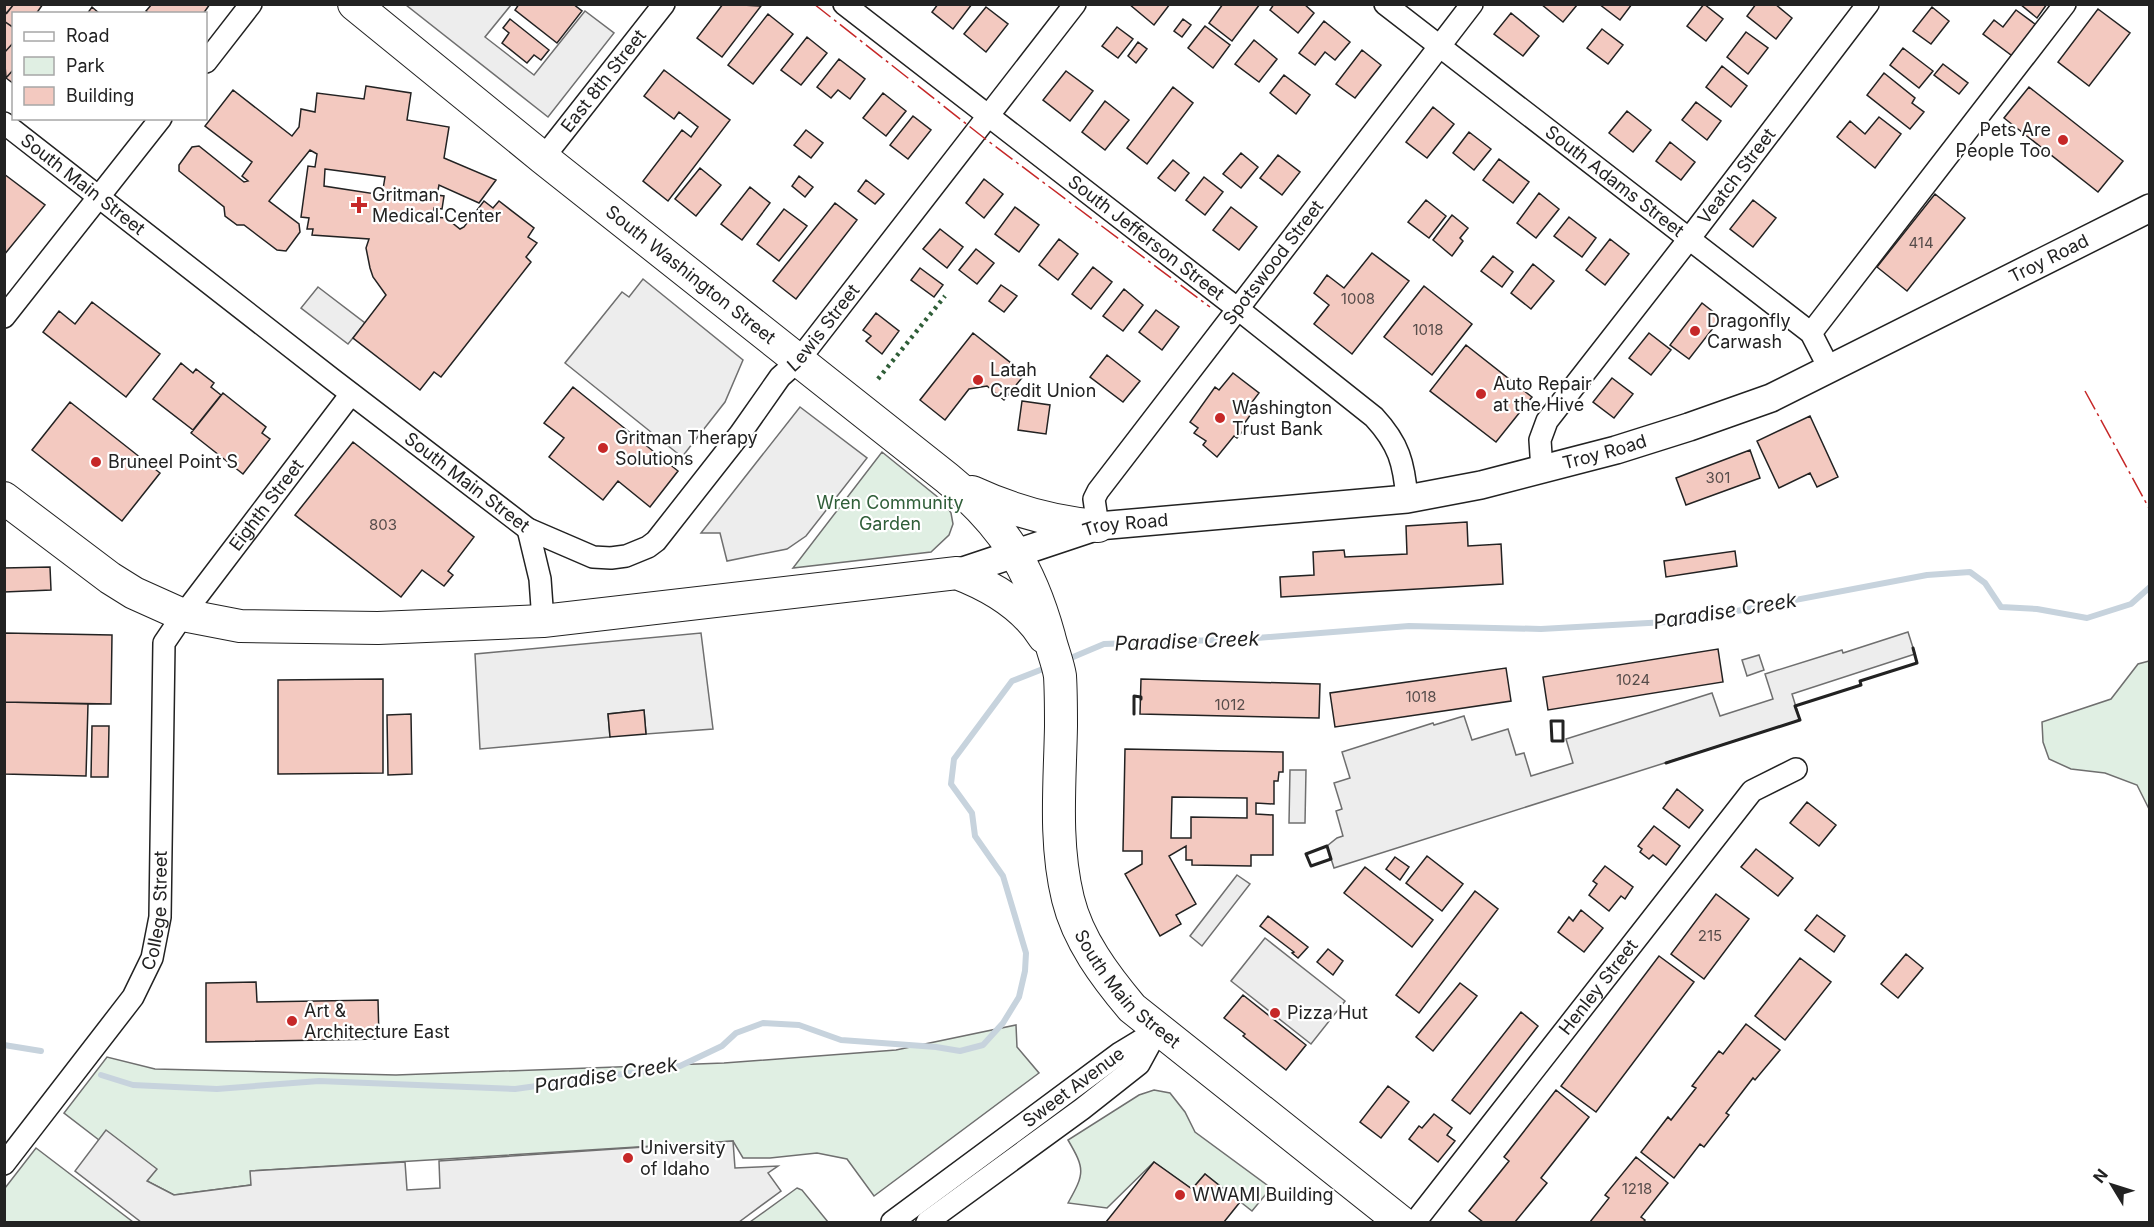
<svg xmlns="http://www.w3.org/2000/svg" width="2154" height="1227" font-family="Inter,sans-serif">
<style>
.green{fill:#e0efe3;stroke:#6f6f6f;stroke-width:1.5}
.parking{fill:#ededed;stroke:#6f6f6f;stroke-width:1.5}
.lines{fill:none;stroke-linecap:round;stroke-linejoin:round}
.stream{stroke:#c7d3dd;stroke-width:6}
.building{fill:#f3c9c0;stroke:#222;stroke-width:1.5;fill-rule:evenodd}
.minor-casing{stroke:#222;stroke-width:24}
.major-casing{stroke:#222;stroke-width:30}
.highway-casing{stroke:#222;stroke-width:34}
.minor{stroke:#fff;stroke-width:21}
.major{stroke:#fff;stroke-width:27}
.highway{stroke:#fff;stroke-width:32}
.hedge{stroke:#2f5e38;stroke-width:4.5;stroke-dasharray:3 4.5;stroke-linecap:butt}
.wall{stroke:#222;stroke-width:3}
.power{stroke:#c62828;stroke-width:1.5;stroke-dasharray:21 4.5 3 4.5;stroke-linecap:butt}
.poi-dot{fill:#c62828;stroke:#fff;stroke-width:2}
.labels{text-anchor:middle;stroke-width:4.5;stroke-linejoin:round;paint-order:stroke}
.number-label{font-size:15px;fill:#564c4a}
.street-label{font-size:18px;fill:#222;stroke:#fff}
.poi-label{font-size:18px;fill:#222;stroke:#fff;text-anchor:start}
.park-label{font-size:18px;fill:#2f5e38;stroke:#fff}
.water-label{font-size:20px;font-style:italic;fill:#222;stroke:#fff}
</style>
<rect width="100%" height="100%" fill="#fff"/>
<path class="green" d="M882,452l63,51 6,10 2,11 -4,11 -18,17 -138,16z
M2149,661h1l-1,148 -12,-24 -32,-12 -34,-4 -22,-10 -6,-17 -1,-20 69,-23 27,-35z
M1016,1025l1,22 22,26 -165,123 -27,-37 -30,-6 -47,5h-27l-10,-17 -482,30v14l-77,10 -27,-14 9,-12 -50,-38 -7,9 -35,-27 43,-56 48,12 241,6 328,-12 172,-13z
M1154,1090l16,3 15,19 10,20 76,56 -19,23 -47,-37 -13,15 -38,-27 -47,46 -39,-5c17,-30 17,-34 0,-63l71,-45z
M36,1148l97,74h-128v-34z
M797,1188l5,2 26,32h-78z"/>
<path class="parking" d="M406,5h105l-26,32 49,38 51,-64 29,22 -66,84z
M643,279l100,81 -18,42 -43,55 -117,-94 57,-71 7,5z
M318,287l47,36 -17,21 -47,-36z
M800,407l67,51 -61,78 -19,13 -60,12 -7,-28h-19z
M1908,632l7,22 -123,40 8,26 -466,148 -7,-22 10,-8 6,-2 -7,-25 6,-2 -8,-26 16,-5 -8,-26 91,-29 1,2 30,-9 8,24 36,-11 8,26 8,-2 7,23 42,-13 -7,-24 146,-46 8,23 53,-17 -8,-25 77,-24 1,3z
M701,633l12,96 -67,5 -2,-24 -36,4 2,23 -130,12 -5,-95z
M1759,655l5,15 -17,6 -5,-16z
M1290,770h16l-1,53h-16z
M1237,875l13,9 -48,62 -12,-10z
M1265,938l80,63 -34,43 -80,-63z
M106,1130l51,39 -10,12 27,14 77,-10 -1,-14 155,-9 2,28 33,-2 -1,-27 294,-20 2,27 43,-2 -10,7 13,18 -42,31h-598l-66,-51z"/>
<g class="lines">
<path class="stream" d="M1066,660l38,-16 141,-5 164,-13 132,3 143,-8 243,-46 43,-3 15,11 16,24 36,2 50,9 44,-14 19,-17
M4,1045l37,6
M101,1075l32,10 84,4 102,-8 196,8 165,-23 42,-20 14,-13 27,-10 36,2 42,15 95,7 24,4 23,-6 20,-22 16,-26 6,-26 1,-18 -23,-77 -28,-40 -3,-23 -21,-29 3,-25 58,-78 36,-14"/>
</g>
<path class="building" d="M4,4h10l-7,9 -3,-2z
M14,4h29l-7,10h-22v14l-10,-7v-5z
M152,4h58l-7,10h-54l-3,-3z
M519,4h54l9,7 -25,32 -42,-33z
M723,4l38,2 -39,51 -25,-19z
M938,4h34l-19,25 -21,-17z
M1129,4h41l-16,21z
M1223,4h37l-28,37 -23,-18z
M1274,4h30l10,9 -16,20 -28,-23z
M1541,4h35l1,1 -14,17z
M1599,4h33l-12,16z
M1704,4l19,15 -17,22 -19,-15z
M1756,4h19l17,14 -16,21 -29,-23z
M2020,4h27l-10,14z
M92,7l8,7h-13z
M986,7l22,17 -22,28 -22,-18z
M1932,7l17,14 -18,23 -18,-13z
M2098,9l32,24 -41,53 -31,-24z
M2016,10l23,17 -24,31 -32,-24 11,-14 9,7z
M1511,13l28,23 -16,20 -29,-22z
M768,14l25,20 -40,50 -25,-19z
M510,19l39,31 -8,10 -7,-5 -7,8 -25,-20 7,-10 -6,-5z
M1183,19l8,6 -9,12 -8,-6z
M4,21l10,7v14l-10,11z
M1324,21l26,21 -15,18 -10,-8 -10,13 -16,-12z
M1205,26l25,19 -17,23 -25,-20z
M1117,27l16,12 -15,19 -16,-12z
M1602,29l21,16 -15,19 -21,-16z
M1746,32l22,16 -20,26 -21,-17z
M807,37l20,16 -26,32 -20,-15z
M1254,40l23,19 -18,23 -24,-18z
M14,42v27l-8,9 -2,-25z
M1138,42l9,7 -11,14 -8,-7z
M1903,48l30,23 -14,17 -29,-23z
M1362,50l19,15 -26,33 -19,-14z
M839,59l26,20 -15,20 -12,-9 -7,8 -14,-11z
M1943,64l25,19 -9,11 -25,-19z
M1722,66l25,20 -16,21 -25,-20z
M14,69v15l-8,-6z
M664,70l66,50 -62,81 -25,-20 39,-51 9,7 7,-10 -19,-15 -5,7 -30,-23z
M1066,71l27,20 -23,30 -27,-21z
M1884,73l31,25 -3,5 12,9 -14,17 -43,-34z
M1284,75l26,20 -14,19 -26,-21z
M366,86l45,7 -4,27 42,7 -5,31 52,22 -17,23 -40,-18 -2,10 7,1 -2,13 -8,-1 -1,9 13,1 14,11 4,-2 20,-26 9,7 6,-7 35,27 -6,9 9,6 -11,14 5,5 -90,115 -7,-5 -14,18 -67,-52 33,-43 -13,-18 -3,-9 -4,-20 3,-9 -57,-4 1,-6h-6l2,-11 -8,-1 7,-51 7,1 2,-13 -7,-4 -41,51 30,23 1,8 -14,19 -9,-1 -33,-25h-7l-12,-9 -1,-9 -45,-36v-6l13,-18 7,-1 45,36 4,-1 -6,-5 10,-14 -47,-36 28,-36 59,46 7,-9 2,-18 14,3 2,-19 47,6zM325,169l60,8 -3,18 -58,-9z
M1173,87l20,16 -46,61 -20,-16z
M2029,87l94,74 -25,31 -94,-74z
M883,93l23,18 -20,25 -23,-18z
M1105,101l24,19 -24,30 -23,-18z
M1696,102l25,19 -14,19 -25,-20z
M1433,107l21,17 -27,34 -21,-16z
M1627,111l24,19 -18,22 -24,-19z
M913,116l18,14 -23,29 -18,-14z
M1879,117l22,17 -26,34 -38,-31 13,-16 15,13z
M806,130l17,13 -12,15 -17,-13z
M1469,132l22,17 -17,21 -21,-17z
M1670,142l25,20 -14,18 -25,-19z
M1241,153l17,14 -17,21 -18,-14z
M1278,155l22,17 -18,23 -22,-17z
M1499,159l30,23 -16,21 -30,-23z
M1173,160l16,13 -14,18 -17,-13z
M700,168l21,17 -25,31 -21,-17z
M4,174l41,31 -41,50z
M799,176l14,11 -8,10 -13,-11z
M1204,177l19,15 -18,23 -19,-15z
M984,179l19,15 -19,24 -18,-15z
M866,180l18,14 -9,10 -17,-13z
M750,187l20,16 -28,37 -21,-16z
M1539,193l20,16 -23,29 -19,-15z
M1935,194l30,24 -58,73 -30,-24z
M1426,200l20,16 -17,22 -21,-16z
M1753,200l23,18 -23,29 -23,-18z
M835,203l22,17 -61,79 -23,-18z
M1015,207l24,18 -20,27 -24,-18z
M1231,207l26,20 -18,23 -26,-20z
M784,209l23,17 -28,35 -22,-17z
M1452,215l16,13 -8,10 3,3 -11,15 -19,-16z
M1569,217l27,21 -14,19 -28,-21z
M940,229l23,18 -16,21 -24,-19z
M1059,239l19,15 -20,26 -19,-15z
M1610,239l19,15 -24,31 -19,-15z
M976,249l18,14 -17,21 -18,-14z
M1372,253l37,28 -57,73 -38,-30 15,-19 -15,-12 13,-18 17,13z
M1493,256l20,16 -11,15 -21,-16z
M1533,264l21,17 -23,28 -20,-16z
M1093,267l19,15 -21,27 -19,-15z
M920,268l23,17 -9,12 -23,-17z
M1001,285l16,11 -13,16 -15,-11z
M1424,286l48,38 -40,51 -48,-38z
M1124,289l19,16 -20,26 -20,-15z
M92,302l68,52 -34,43 -83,-65 16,-21 16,13z
M1702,303l19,15 -32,41 -19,-14z
M1156,310l23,17 -17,23 -23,-18z
M876,313l23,18 -17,23 -16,-13 5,-5 -8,-6z
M973,333l52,41 -21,26 -17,-14 -18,3 -24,31 -25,-20z
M1649,333l22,17 -20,25 -22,-17z
M1466,345l66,52 -36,45 -66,-51z
M1107,355l33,26 -17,21 -33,-25z
M181,363l12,10 3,-4 18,14 -3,4 10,8 -28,35 -40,-31z
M1233,373l26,20 -13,17 5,4 -7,10 3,2 -10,12 -3,-2 -17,21 -14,-12 3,-4 -12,-8 4,-5 -8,-6 25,-35 4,3z
M1612,378l21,16 -19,24 -21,-16z
M573,387l105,84 -28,36 -32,-26 -15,19 -54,-43 15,-19 -20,-15z
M223,393l43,34 -4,6 8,6 -27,35 -52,-41z
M1022,401l28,4 -4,29 -28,-4z
M70,402l90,71 -38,48 -90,-71z
M1810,416l28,61 -21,10 -7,-14 -31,15 -22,-47z
M353,442l121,95 -26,34 5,4 -9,11 -22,-16 -21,27 -106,-82z
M1750,450l10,28 -74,27 -10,-27z
M1467,522l1,24 33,-2 2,40 -222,13 -1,-20 34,-2 -1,-23 31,-2 1,7 62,-3 -1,-28z
M1735,551l2,15 -71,11 -2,-16z
M50,567l1,23 -47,2v-24z
M4,633l108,2 -1,69 -107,-2z
M1718,649l5,33 -175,28 -5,-33z
M1506,668l5,33 -176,26 -5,-34z
M383,679v94l-105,1v-94z
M1141,679l179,5 -1,34 -179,-4z
M4,702l84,2 -2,72 -82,-2z
M644,710l2,24 -36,3 -2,-23z
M411,714l1,60 -24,1 -1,-60z
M92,726h17l-1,51h-17z
M1125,749l158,3v20h-4l-1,9h-4v23l-18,-1v11l17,1v40h-22v11l-59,-1v-5h-6v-14l-17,10 27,48 -20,11 5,9 -21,12 -35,-62 17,-10v-13h-19zM1172,797l75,1v20l-56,-1v21h-20z
M1677,789l26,21 -14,18 -26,-20z
M1807,802l29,23 -17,21 -29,-23z
M1654,826l26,20 -14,19 -13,-10 -4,4 -9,-7 2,-3 -4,-3z
M1756,849l37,29 -15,18 -37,-29z
M1427,856l36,28 -21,27 -36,-28z
M1395,857l14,10 -9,13 -14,-11z
M1605,866l28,21 -8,12 -4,-3 -12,15 -20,-16 8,-11 -4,-3z
M1365,867l68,53 -21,27 -68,-54z
M1475,891l23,18 -79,104 -23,-18z
M1716,894l33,25 -45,60 -33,-25z
M1581,910l22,18 -19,24 -26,-20 11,-15 4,4z
M1817,915l28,21 -11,16 -29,-22z
M1268,916l40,31 -10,11 -6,-5 2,-1 -34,-26z
M1328,949l15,12 -10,14 -16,-13z
M1906,954l17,14 -25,30 -17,-14z
M1659,956l35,26 -98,130 -35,-26z
M1800,958l31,24 -46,58 -30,-24z
M256,982l1,20 121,-2 1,39 -173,3v-59z
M1460,983l17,13 -44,55 -17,-14z
M1243,995l63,50 -20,25 -43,-34 2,-2 -21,-16z
M1521,1012l17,14 -68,88 -18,-14z
M1746,1024l34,26 -25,30 -2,-2 -27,35 3,2 -25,32 -4,-3 -26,34 -33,-26 27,-35 3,3 25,-32 -4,-2 27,-35 4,3z
M1388,1086l21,16 -28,36 -21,-16z
M1556,1090l33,27 -48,61 6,5 -32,39h-32l-14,-11 40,-50 -5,-4z
M1434,1114l18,14 -5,7 8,6 -17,21 -29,-23 10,-13 3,2z
M1636,1157l32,26 -27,34 4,3 -2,2h-53l19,-24 -4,-3z
M1154,1162l38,27 13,-15 35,28 -16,20h-118z"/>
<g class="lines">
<g class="minor-casing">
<g id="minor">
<path id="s1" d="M844,4l394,305 136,108c25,27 30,46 33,82"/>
<path id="s2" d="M1385,4l426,329 19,37"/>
<path d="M206,62l45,-58"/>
<path id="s3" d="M4,123l328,256 196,150 65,28 18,1 15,-2 22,-9 8,-6 84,-107 40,-57 18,-16 277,-357"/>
<path id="s4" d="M543,158l121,-154"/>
<path d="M4,317l157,-199"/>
<path d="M1811,333l254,-329"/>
<path id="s5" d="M1542,470l-2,-30 7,-19 142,-182 179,-235"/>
<path id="s6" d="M1098,526l-4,-27 4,-8 374,-487"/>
<path d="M528,529l12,50 3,42"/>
<path id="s7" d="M4,1164l129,-167 19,-39 8,-41 4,-274 19,-28 168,-221"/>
<path id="s8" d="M892,1222l228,-169 38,-23"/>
<path d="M927,1222l155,-113 57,-45 18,-33"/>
<path id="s9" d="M1415,1222l337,-431 44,-22"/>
</g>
</g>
<g class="major-casing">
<g id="major">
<path id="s10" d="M957,573l141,-47 309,-27 74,-14 135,-35 73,-23 82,-29 379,-190"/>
</g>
</g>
<g class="highway-casing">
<g id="highway">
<path id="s11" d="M354,4l189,154 404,320c56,46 83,89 102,158 3,13 9,27 11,40 1,16 1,33 1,50 -1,57 -7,116 7,173 10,41 37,77 64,109l269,214"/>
<path d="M972,492c41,19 80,30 126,34"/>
<path d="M4,498l106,80 24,15 49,22 57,11 138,2 165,-7 414,-48c34,13 67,32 87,64"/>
</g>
</g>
<use href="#minor" class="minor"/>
<use href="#major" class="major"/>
<use href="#highway" class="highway"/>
<path class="hedge" d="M878,379l67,-83"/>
<path class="wall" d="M1134,714v-18l7,1v2
M1551,721h12v20h-11z
M1666,763l134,-43 -5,-14 66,-21 -1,-4 57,-18 -4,-15
M1327,846l4,13 -20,7 -5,-12z"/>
<path class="power" d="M814,4l174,137 222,166
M2085,391l65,119"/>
</g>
<g class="poi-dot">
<circle cx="2063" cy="140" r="6"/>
<path d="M356 196h6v6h6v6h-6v6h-6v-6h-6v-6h6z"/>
<circle cx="1695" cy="331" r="6"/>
<circle cx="978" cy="380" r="6"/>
<circle cx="1481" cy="394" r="6"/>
<circle cx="1220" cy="418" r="6"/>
<circle cx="603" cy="448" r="6"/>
<circle cx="96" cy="462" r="6"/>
<circle cx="1275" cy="1013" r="6"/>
<circle cx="292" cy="1021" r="6"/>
<circle cx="628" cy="1158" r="6"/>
<circle cx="1180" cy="1195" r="6"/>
</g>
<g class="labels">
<g class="number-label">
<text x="1921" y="248">414</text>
<text x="1358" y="304">1008</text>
<text x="1428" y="335">1018</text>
<text x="1718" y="483">301</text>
<text x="383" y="530">803</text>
<text x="1633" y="685">1024</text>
<text x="1421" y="702">1018</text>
<text x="1230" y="710">1012</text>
<text x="1710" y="941">215</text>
<text x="1637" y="1194">1218</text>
</g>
<g class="street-label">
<text dy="6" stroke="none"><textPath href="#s4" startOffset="98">East 8th Street</textPath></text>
<text dy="6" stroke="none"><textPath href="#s5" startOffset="360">Veatch Street</textPath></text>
<text dy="6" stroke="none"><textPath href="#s2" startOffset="290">South Adams Street</textPath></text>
<text dy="6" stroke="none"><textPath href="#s3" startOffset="100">South Main Street</textPath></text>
<text dy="6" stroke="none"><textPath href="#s1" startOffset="382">South Jefferson Street</textPath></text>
<text dy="6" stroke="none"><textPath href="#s10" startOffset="1148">Troy Road</textPath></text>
<text dy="6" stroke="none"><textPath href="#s6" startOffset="324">Spotswood Street</textPath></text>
<text dy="6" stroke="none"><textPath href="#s11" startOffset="432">South Washington Street</textPath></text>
<text dy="6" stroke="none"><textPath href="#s3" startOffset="1072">Lewis Street</textPath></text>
<text dy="6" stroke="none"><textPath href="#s10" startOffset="662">Troy Road</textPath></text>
<text dy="6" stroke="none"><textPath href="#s3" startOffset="586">South Main Street</textPath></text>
<text dy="6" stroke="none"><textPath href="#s7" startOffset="742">Eighth Street</textPath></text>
<text dy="6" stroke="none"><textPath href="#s10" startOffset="176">Troy Road</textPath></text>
<text dy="6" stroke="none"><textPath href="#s7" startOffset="302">College Street</textPath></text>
<text dy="6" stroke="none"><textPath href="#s11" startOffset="1326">South Main Street</textPath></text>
<text dy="6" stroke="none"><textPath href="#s9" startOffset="298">Henley Street</textPath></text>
<text dy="6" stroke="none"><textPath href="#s8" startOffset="226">Sweet Avenue</textPath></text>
</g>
<g class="poi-label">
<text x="2051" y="136" text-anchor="end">Pets Are<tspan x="2051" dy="21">People Too</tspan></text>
<text x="372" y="201">Gritman<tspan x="372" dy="21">Medical Center</tspan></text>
<text x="1707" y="327">Dragonfly<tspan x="1707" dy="21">Carwash</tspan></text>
<text x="990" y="376">Latah<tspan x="990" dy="21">Credit Union</tspan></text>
<text x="1493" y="390">Auto Repair<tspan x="1493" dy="21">at the Hive</tspan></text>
<text x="1232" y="414">Washington<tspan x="1232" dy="21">Trust Bank</tspan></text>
<text x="615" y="444">Gritman Therapy<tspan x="615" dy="21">Solutions</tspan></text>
<text x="108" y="468">Bruneel Point S</text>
<text x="304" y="1017">Art &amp;<tspan x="304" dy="21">Architecture East</tspan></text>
<text x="1287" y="1019">Pizza Hut</text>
<text x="640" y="1154">University<tspan x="640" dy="21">of Idaho</tspan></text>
<text x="1192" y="1201">WWAMI Building</text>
</g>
<g class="park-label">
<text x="890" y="509">Wren Community<tspan x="890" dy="21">Garden</tspan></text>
</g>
<g class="water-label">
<text transform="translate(1725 611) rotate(-9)" y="7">Paradise Creek</text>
<text transform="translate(1187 641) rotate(-2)" y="7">Paradise Creek</text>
<text transform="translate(606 1075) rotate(-9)" y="7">Paradise Creek</text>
</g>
</g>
<rect width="2154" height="1227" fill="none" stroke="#222222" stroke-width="12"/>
<rect x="12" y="12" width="195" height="108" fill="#ffffff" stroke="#a7a7a7" stroke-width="1.5"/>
<rect x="24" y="32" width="30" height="9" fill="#ffffff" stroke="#a7a7a7" stroke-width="1.5"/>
<text x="66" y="42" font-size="18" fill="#222222">Road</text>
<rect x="24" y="57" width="30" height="18" fill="#e0efe3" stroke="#a7a7a7" stroke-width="1.5"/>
<text x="66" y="72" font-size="18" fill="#222222">Park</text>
<rect x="24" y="87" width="30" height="18" fill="#f3c9c0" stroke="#a7a7a7" stroke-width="1.5"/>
<text x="66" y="102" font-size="18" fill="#222222">Building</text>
<g transform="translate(2112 1185) rotate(308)" stroke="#ffffff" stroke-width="4.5" paint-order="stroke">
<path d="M0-4.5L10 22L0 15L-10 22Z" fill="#222222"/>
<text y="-9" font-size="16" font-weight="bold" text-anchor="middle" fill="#222222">N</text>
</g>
</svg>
